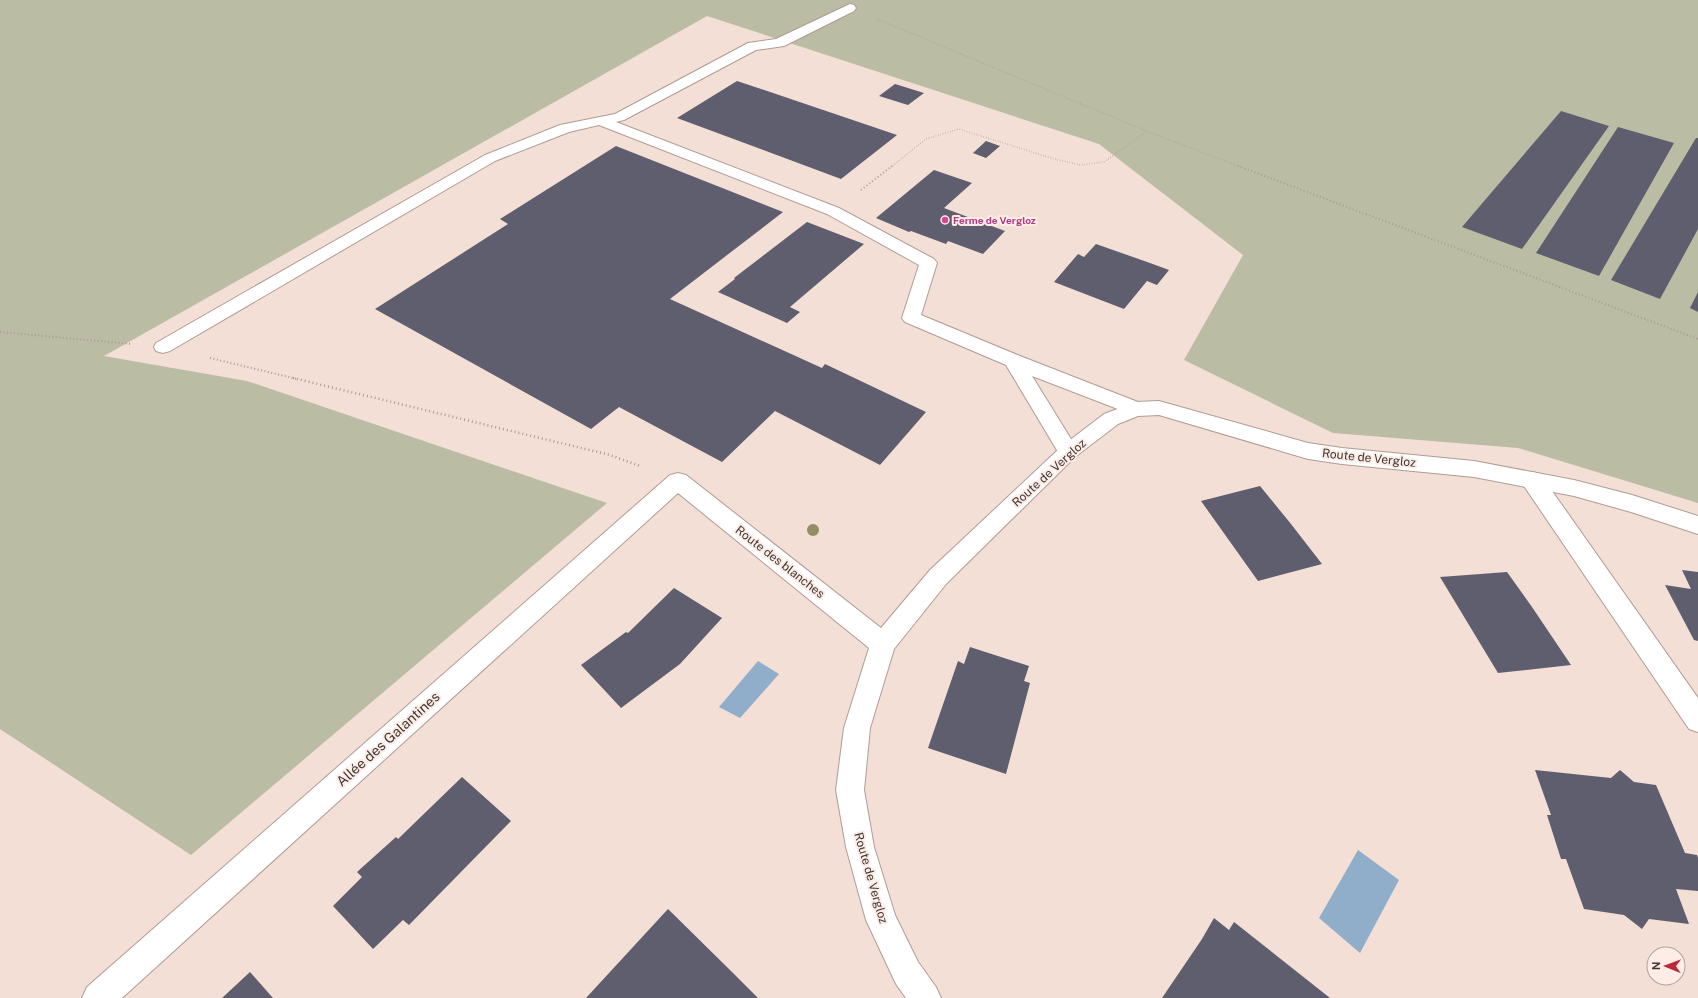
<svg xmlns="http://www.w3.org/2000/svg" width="1698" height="998" font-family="'Public Sans',sans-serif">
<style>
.green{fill:#babda4}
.water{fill:#90aeca}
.building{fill:#5f5e6e}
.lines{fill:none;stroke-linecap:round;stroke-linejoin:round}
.lane-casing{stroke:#af9c94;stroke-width:2}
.street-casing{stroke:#af9c94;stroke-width:2}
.path-far2{stroke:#a99a93;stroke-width:1.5;stroke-dasharray:0.5 2;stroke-linecap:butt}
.path-far1{stroke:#a99a93;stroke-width:2;stroke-dasharray:1 2.5;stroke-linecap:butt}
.path{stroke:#a99a93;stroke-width:2.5;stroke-dasharray:1 3;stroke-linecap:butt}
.lane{fill:#fff;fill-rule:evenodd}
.street{fill:#fff;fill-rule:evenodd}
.tree{fill:#958d65}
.hotel-dot{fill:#d1479c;stroke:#feede6;stroke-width:1.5}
.labels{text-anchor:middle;stroke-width:4;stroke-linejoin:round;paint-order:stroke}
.far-hotel-label{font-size:10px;font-weight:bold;fill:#b23c85;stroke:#feede6;text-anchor:start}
.street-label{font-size:12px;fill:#3f3734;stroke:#feede6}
.near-street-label{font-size:14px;fill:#3f3734;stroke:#feede6}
</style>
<rect width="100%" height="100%" fill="#f3dfd6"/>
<path class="green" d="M0,0h1698v503l-180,-55 -185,-15 -149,-73 59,-105 -144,-111 -392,-128 -603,340 143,25 360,122 -416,352 -191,-126z"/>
<path class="water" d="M758,661l21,13 -39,44 -21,-11z
M1358,850l41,30 -39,73 -41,-35z"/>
<path class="building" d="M737,81l24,8 136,46 -56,44 -164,-61z
M895,84l29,9 -16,12 -29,-9z
M1561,111l48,15 -87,123 -60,-22z
M1618,127l56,16 -75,133 -63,-23z
M1696,138h2v91l-38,70 -49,-19z
M986,141l14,5 -14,12 -13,-5z
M616,146l167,66 -113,87 152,69 3,-4 101,48 -46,53 -105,-54 -53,51 -103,-55 -28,22 -216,-120 133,-85 -8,-5z
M934,170l38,13 -28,25 61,23 -22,23 -35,-13 -2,3 -35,-13 -2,1 -33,-14z
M807,222l57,22 -74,63 10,5 -13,11 -69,-31 17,-13 -1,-1z
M1096,244l54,19 19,7 -12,15 -10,-4 -23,28 -70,-27 24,-28 6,3z
M1698,292v20l-8,-4z
M1260,486l31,38 31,40 -64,17 -57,-80z
M1682,570l16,2v69l-4,-1 -29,-55 26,4z
M1507,572l25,35 39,58 -73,8 -58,-96z
M674,588l48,30 -42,46 -59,44 -40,-43 45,-33 2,1z
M970,647l59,19 -5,15 6,2 -24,91 -78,-26 30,-87 6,3z
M1535,770l76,8 9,-8 14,12 22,3 29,68 12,2 1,3v33l-22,-2 13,35 -40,-5 -7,10 -18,-14 -40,-6 -18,-50h-5l-14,-44h4z
M462,777l49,44 -102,104 -6,-5 -30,29 -40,-43 29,-29 -5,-5 39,-35 2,2z
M668,909l64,63 26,26h-172z
M1214,918l15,12 5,-8 96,76h-168l40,-59z
M250,972l23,26h-51z"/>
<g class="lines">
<g class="lane-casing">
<path id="lane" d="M850,4l4,1 2,3 -2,3 -70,35 -28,4 -132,70 -8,2 223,86 95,51 3,4 -16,52 99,41 123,48 3,5 -3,5 -7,2 -104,-40 47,76 -4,5 -7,3 -7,-3 -55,-92 -101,-43 -3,-4 17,-53 -92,-51 -228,-89 -30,7 -74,29 -325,190 -7,2 -7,-2 -2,-4 2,-4 329,-188 75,-30 55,-11 133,-71 28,-4z
M1532,472l8,2 158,224v34l-9,-3 -165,-243 -3,-6 3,-6z"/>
</g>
<g class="street-casing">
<path id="street" d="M1159,401l149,42 34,5 132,13 100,19 58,15 66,21v18l-67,-22 -57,-16 -100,-19 -132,-13 -34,-5 -149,-44 -21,1 -20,8 -43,33 -129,127 -52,65 -24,79 -6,62 10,57 21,68 23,47 18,25 5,11h-35l-10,-14 -30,-64 -20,-73 -10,-57 8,-62 25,-80 -191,-155 -556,505h-40l5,-11 583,-512 8,-2 8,2 195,153 49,-58 131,-123 43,-33 32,-12z"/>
</g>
<path class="path-far2" d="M877,19l269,112 95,36
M891,167l35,-28 33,-10 92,29 29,7 24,-3 42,-30"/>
<path class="path-far1" d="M1238,166l460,173
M861,190l31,-24
M0,332l131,12
M210,358l87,21"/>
<path class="path" d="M293,378l317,77 30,11"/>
<use href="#lane" class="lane"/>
<use href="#street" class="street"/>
</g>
<circle class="tree" cx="813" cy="530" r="6"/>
<circle class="hotel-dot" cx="945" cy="220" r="4"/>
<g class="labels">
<g class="far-hotel-label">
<text x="953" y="224">Ferme de Vergloz</text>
</g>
<g class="street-label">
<text transform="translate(1369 458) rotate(6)" y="4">Route de Vergloz</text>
<text transform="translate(1049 473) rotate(-42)" y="4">Route de Vergloz</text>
<text transform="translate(780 562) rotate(38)" y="4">Route des blanches</text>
<text transform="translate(871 878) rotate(74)" y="4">Route de Vergloz</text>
</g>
<g class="near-street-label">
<text transform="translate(388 739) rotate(-42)" y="5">Allée des Galantines</text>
</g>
</g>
<g transform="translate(1666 966) rotate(271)"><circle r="19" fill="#feede6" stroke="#b2a49f"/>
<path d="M0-3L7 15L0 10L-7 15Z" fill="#bb2a3b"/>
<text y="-6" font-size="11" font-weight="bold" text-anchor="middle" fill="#3f3734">N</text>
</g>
</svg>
